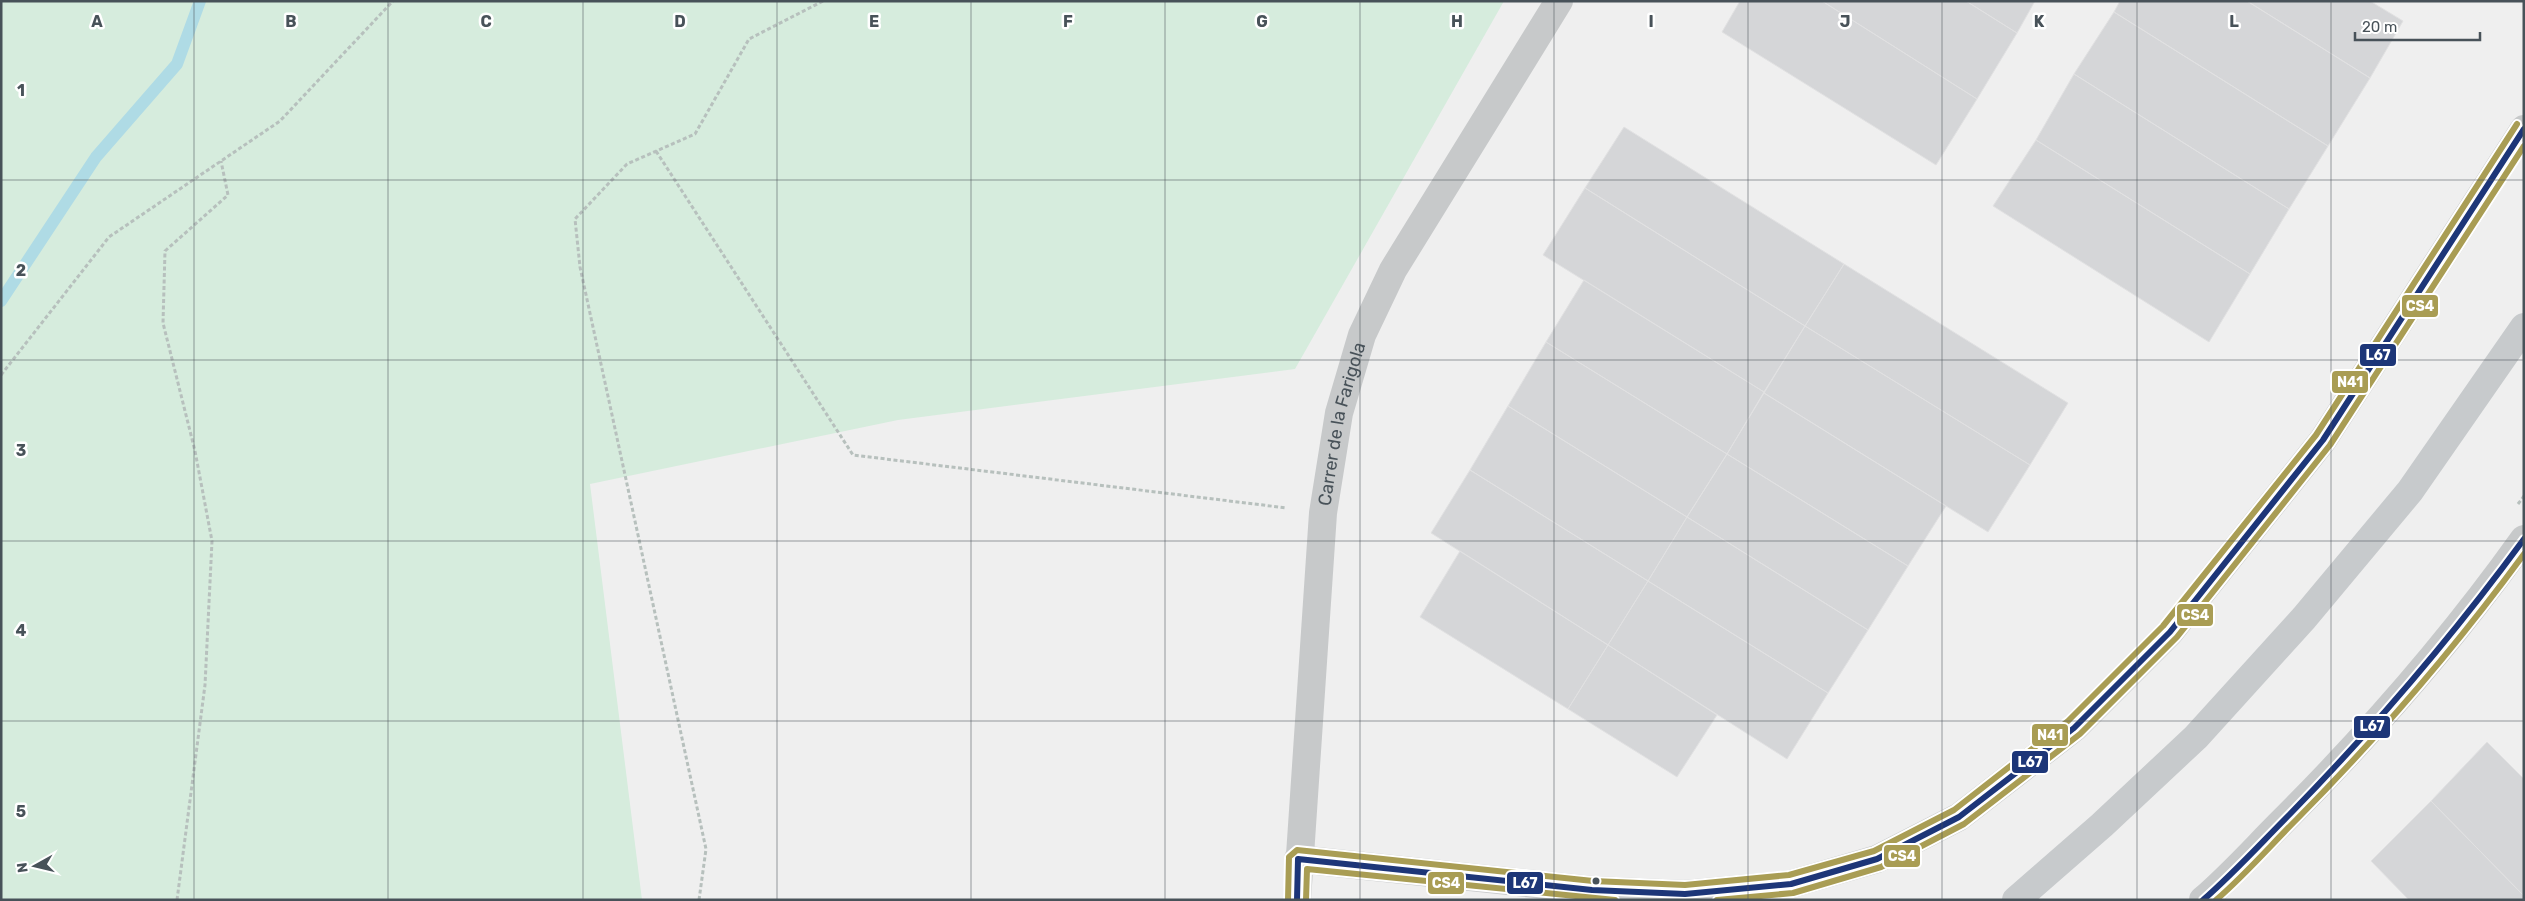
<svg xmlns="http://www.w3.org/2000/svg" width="2525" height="901" font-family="Rubik,sans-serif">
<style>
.green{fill:#d6ecdd}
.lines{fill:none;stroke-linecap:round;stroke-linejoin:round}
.stream{stroke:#afdbe5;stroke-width:12}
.building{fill:#d5d6d8;stroke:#e1e1e2}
.path{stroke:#b7c0bd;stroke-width:3;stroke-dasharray:4 2.5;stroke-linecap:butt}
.street{stroke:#c7c9ca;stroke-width:28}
.secondary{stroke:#c7cacc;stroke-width:28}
.bus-1-casing{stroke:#fff;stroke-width:10}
.bus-2-casing{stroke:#fff;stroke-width:10}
.bus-3-casing{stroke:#fff;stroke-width:10}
.bus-1{stroke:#1d3678;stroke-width:6}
.bus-2{stroke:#a99d54;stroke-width:6}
.bus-3{stroke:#a99d54;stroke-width:6}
.grid{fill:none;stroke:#485259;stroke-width:1;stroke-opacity:0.55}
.bus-dot{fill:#485259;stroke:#fff;stroke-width:2}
.labels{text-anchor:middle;stroke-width:5;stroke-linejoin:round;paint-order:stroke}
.street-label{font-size:18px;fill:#485259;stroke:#fff}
.grid-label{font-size:16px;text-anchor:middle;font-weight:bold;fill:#485259;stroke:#fff;stroke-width:5;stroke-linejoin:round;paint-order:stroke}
.line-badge{stroke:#fff;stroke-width:2}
.badge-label{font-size:14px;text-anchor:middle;font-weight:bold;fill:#fff}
</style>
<rect width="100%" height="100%" fill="#efefef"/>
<path class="green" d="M1,1h1503l-209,368 -397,51 -308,64 52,416h-641z"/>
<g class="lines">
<path class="stream" d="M1,301l95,-144 81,-93 23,-63"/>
</g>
<path class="building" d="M1740,1h82l155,98 -41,66 -214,-133z
M1822,1h144l51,32 -40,66z
M1966,1h69l-18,32z
M2120,1h127l123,77 -42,68 -214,-134z
M2247,1h123l33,20 -33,57z
M2114,12l214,134 -39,63 -215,-135z
M2074,74l215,135 -39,65 -214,-134z
M1624,127l220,137 -39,62 -220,-138z
M2036,140l214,134 -41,68 -216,-136z
M1585,188l220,138 -41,66 -221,-137z
M1844,264l224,139 -38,62 -225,-139z
M1584,280l180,112 -37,62 -181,-112z
M1805,326l225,139 -42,67 -224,-139z
M1546,342l181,112 -40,63 -179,-111z
M1764,393l182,113 -38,60 -181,-112z
M1508,406l179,111 -39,64 -178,-111z
M1727,454l181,112 -40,64 -181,-113z
M1470,470l178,111 -40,64 -177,-112z
M1687,517l181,113 -40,63 -180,-112z
M1460,551l148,94 -40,64 -148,-92z
M1648,581l180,112 -41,66 -179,-114z
M1608,645l109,70 -40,62 -109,-68z
M2487,742l37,37v117l-93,-95z
M2431,801l93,95v4h-115l-38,-39z"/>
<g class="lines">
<path class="path" d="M656,151l197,304 434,53
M1,375l108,-138 171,-116 113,-120
M2518,504l6,-8
M177,900l28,-215 7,-144 -17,-90 -32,-128 2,-72 63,-56 -7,-34
M699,900l7,-51 -126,-582 -5,-48 52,-55 68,-30 54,-95 74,-38"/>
<g class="street">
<path d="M1298,859l294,31 93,4 106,-10 86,-25 82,-42 115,-89 96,-96 153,-192 201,-311"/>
<path id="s1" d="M1297,900l26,-387 16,-100 23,-78 31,-65 166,-269"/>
<path d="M2203,900c28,-24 52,-51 78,-77 88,-88 171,-183 243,-284"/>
</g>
<path class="secondary" d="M2016,900l86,-75 94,-88 108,-119 106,-127 114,-164"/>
<g class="bus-1-casing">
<path id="bus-1" d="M1297,900l1,-41 294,31 93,4 106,-10 86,-25 82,-42 115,-89 96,-96 153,-192 201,-311
M2203,900c31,-27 58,-57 87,-86 84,-86 162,-177 234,-275"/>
</g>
<g class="bus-2-casing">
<path id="bus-2" d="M1306,900l1,-31 308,31
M1717,900l76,-7 88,-26 83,-43 116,-90 97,-97 153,-192 194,-299
M2216,900c29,-25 54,-54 81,-81 82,-83 158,-171 227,-265"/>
</g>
<g class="bus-3-casing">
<path id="bus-3" d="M1288,900l1,-43 8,-7 296,31 92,4 104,-10 85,-24 80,-41 114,-89 95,-95 153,-191 201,-311"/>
</g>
<use href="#bus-1" class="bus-1"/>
<use href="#bus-2" class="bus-2"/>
<use href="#bus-3" class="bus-3"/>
</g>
<path class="grid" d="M194,1v899M388,1v899M583,1v899M777,1v899M971,1v899M1165,1v899M1360,1v899M1554,1v899M1748,1v899M1942,1v899M2137,1v899M2331,1v899M1,180h2523M1,360h2523M1,541h2523M1,721h2523"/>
<circle class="bus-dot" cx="1596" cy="881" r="4.5"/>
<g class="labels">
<g class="street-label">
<text dy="6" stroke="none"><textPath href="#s1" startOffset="479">Carrer de la Farigola</textPath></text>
</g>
</g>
<g class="grid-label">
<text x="97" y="27">A</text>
<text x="291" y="27">B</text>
<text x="486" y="27">C</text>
<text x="680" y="27">D</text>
<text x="874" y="27">E</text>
<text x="1068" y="27">F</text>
<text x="1262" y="27">G</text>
<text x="1457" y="27">H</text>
<text x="1651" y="27">I</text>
<text x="1845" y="27">J</text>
<text x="2039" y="27">K</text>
<text x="2234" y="27">L</text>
<text x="21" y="96">1</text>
<text x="21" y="276">2</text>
<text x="21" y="456">3</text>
<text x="21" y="636">4</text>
<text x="21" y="817">5</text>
</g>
<g class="line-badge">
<rect x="2401" y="294" width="38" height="24" rx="5" fill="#a99d54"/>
<rect x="2359" y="343" width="38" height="24" rx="5" fill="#1d3678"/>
<rect x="2331" y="370" width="38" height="24" rx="5" fill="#a99d54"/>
<rect x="2176" y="603" width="38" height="24" rx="5" fill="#a99d54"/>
<rect x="2353" y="715" width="38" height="24" rx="5" fill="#1d3678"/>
<rect x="2031" y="723" width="38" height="24" rx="5" fill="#a99d54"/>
<rect x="2011" y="750" width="38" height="24" rx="5" fill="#1d3678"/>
<rect x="1883" y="844" width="38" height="24" rx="5" fill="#a99d54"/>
<rect x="1506" y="871" width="38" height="24" rx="5" fill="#1d3678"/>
<rect x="1427" y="871" width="38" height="24" rx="5" fill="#a99d54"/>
</g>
<g class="badge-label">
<text x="2420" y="311">CS4</text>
<text x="2378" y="360">L67</text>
<text x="2350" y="387">N41</text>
<text x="2195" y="620">CS4</text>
<text x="2372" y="731">L67</text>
<text x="2050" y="740">N41</text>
<text x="2030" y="767">L67</text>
<text x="1902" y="861">CS4</text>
<text x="1525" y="888">L67</text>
<text x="1446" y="888">CS4</text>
</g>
<rect width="2525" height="901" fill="none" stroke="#485259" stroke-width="5"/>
<g transform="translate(35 866) rotate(262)" stroke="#ffffff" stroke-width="4" paint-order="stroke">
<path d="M0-4L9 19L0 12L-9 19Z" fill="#485259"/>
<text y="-8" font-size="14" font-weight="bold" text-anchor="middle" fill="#485259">N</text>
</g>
<path d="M2355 32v8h125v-8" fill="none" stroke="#485259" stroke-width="2.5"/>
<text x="2362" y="32" font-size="15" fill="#485259" stroke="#ffffff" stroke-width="4" paint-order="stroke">20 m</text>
</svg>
